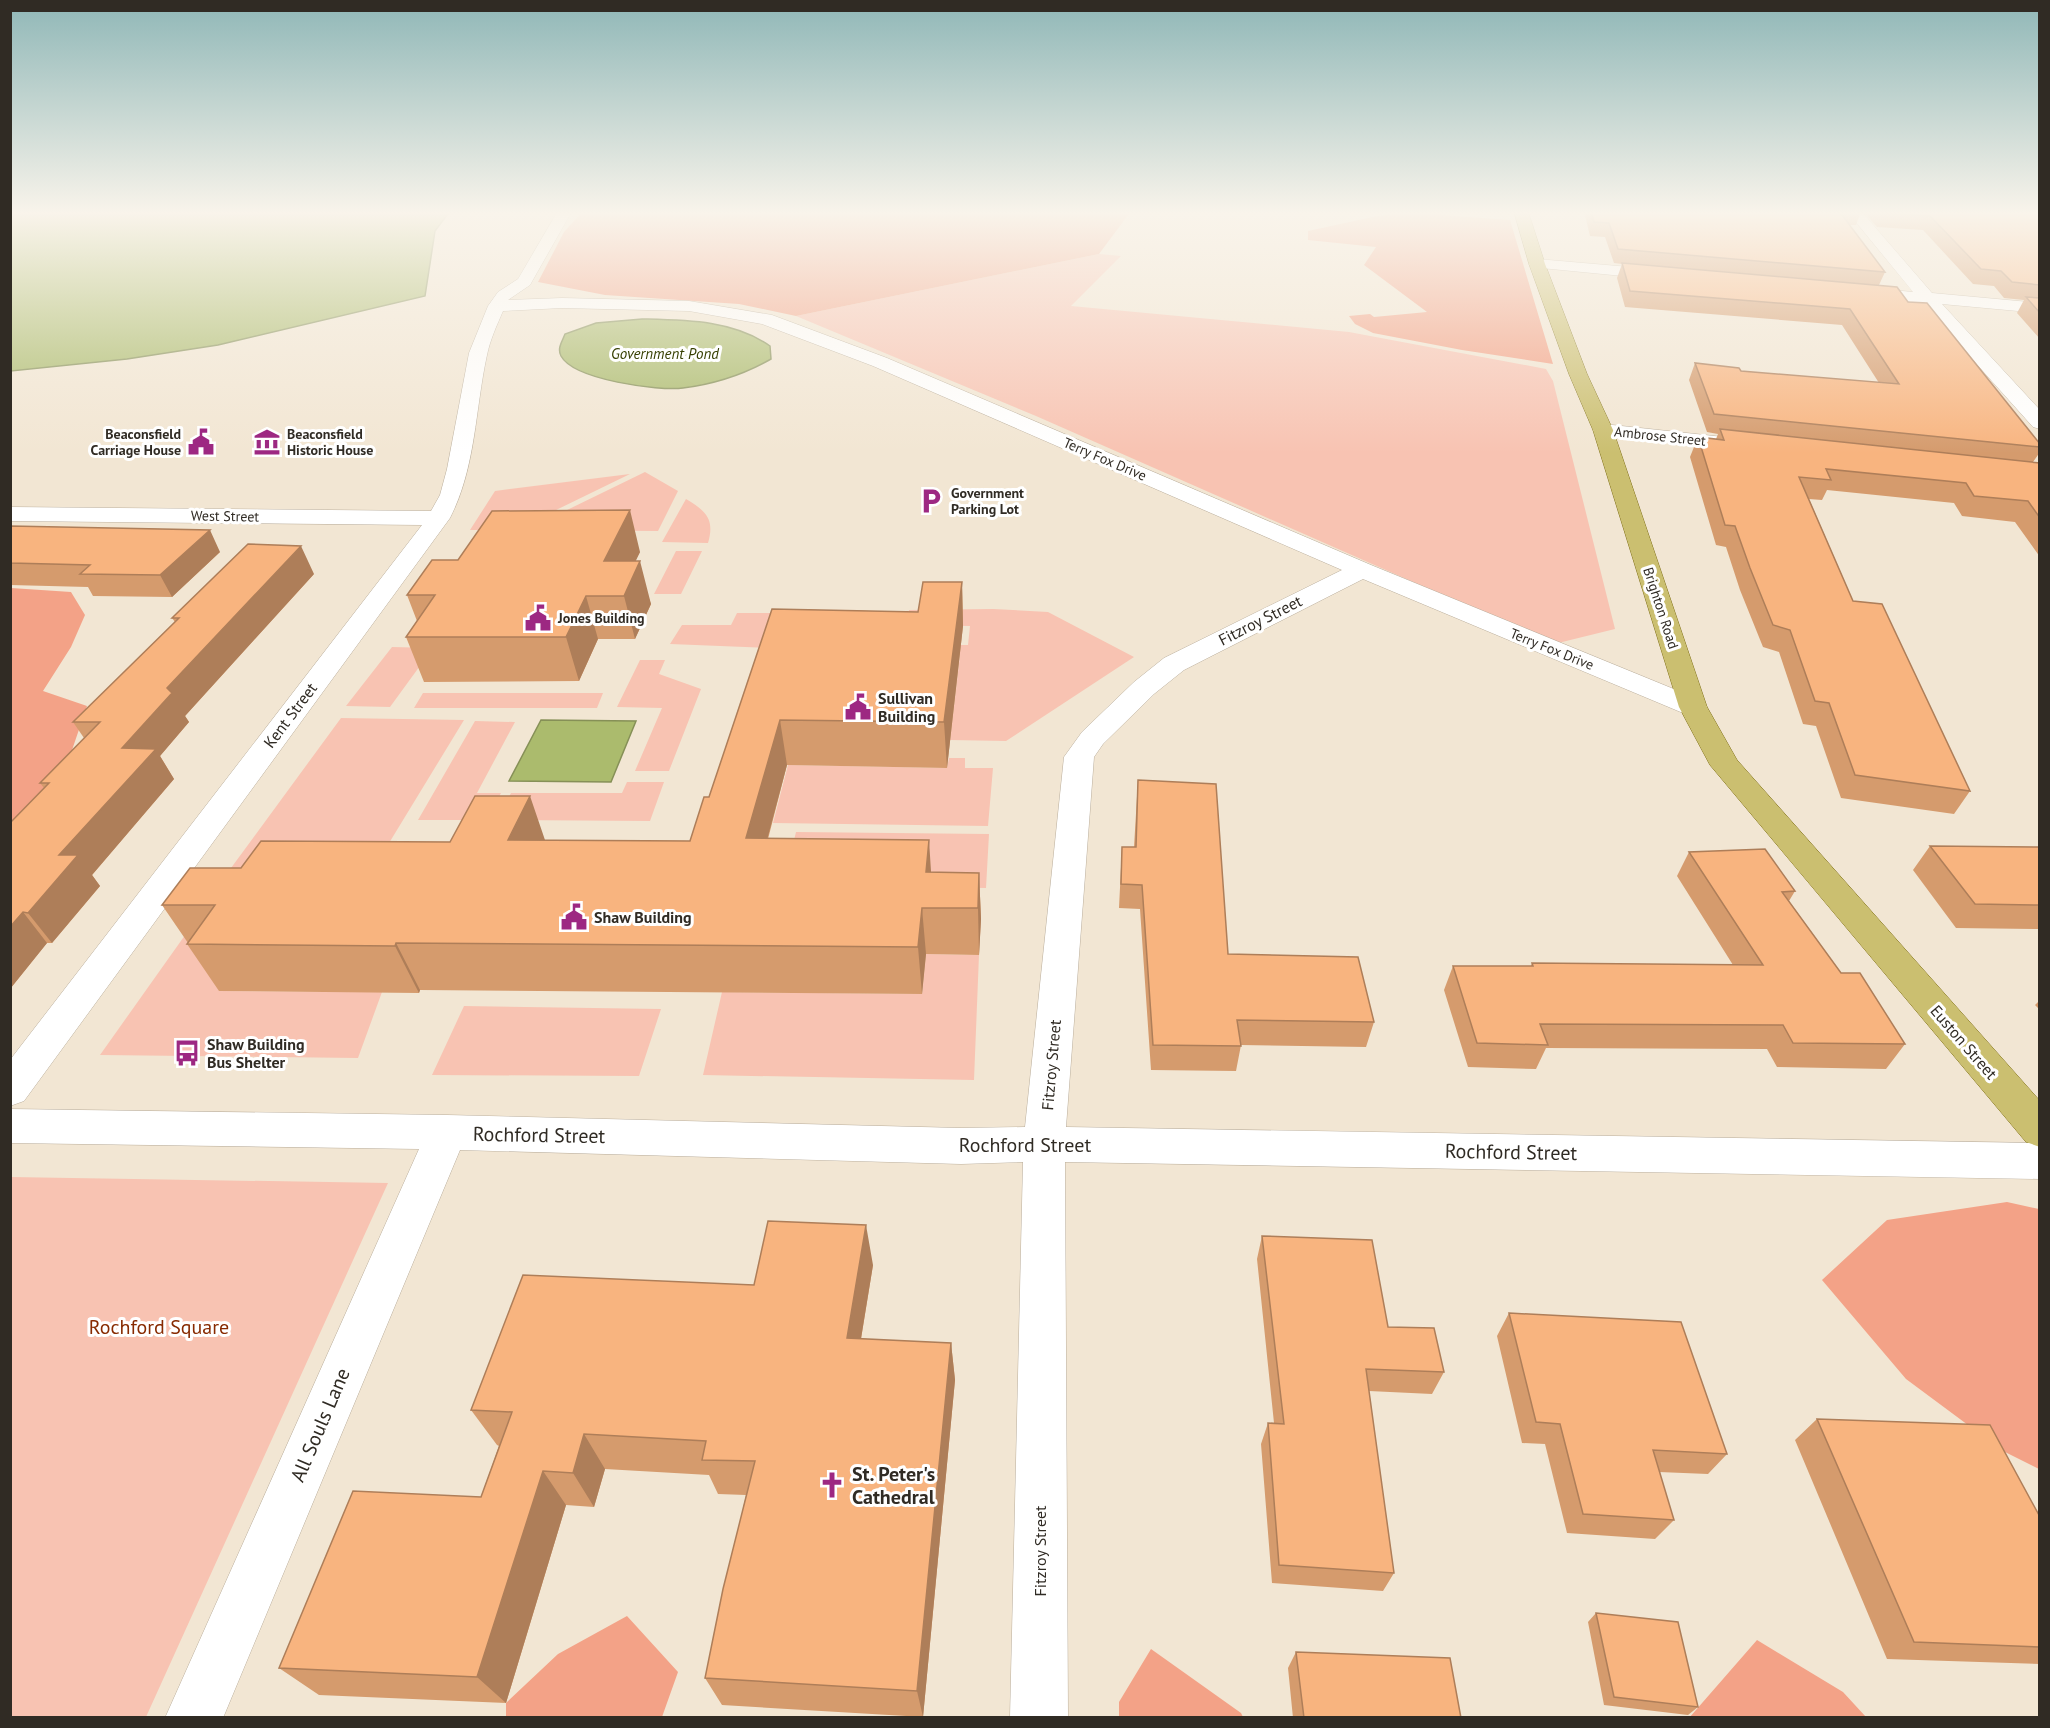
<svg xmlns="http://www.w3.org/2000/svg" width="2050" height="1728" font-family="'PT Sans',sans-serif">
<style>
.green{fill:#f8c3b2}
.forest{fill:#f3a287}
.water{fill:#abbb6d;stroke:#869057;stroke-width:1.5}
.lines{fill:none;stroke-linecap:round;stroke-linejoin:round}
.minor-casing{stroke:#baae9c;stroke-width:1}
.major-casing{stroke:#7f6f17;stroke-width:1}
.minor{fill:#fff;fill-rule:evenodd}
.major{fill:#cbbf70;fill-rule:evenodd}
.wall{fill:#d59b6d}
.shaded-wall{fill:#ae7e59}
.building{fill:#f8b47f;stroke:#ae7e59;stroke-width:1.5}
.labels{text-anchor:middle;stroke-width:6;stroke-linejoin:round;paint-order:stroke}
.far-poi-label{font-size:14px;font-weight:bold;fill:#302b24;stroke:#fff;text-anchor:start}
.far-street-label{font-size:14px;fill:#302b24;stroke:#fff}
.far-water-label{font-size:15px;font-style:italic;fill:#363f01;stroke:#fff}
.street-label{font-size:16px;fill:#302b24;stroke:#fff}
.poi-label{font-size:16px;font-weight:bold;fill:#302b24;stroke:#fff;text-anchor:start}
.near-street-label{font-size:20px;fill:#302b24;stroke:#fff}
.near-park-label{font-size:20px;fill:#872a01;stroke:#fff}
.near-poi-label{font-size:20px;font-weight:bold;fill:#302b24;stroke:#fff;text-anchor:start}
</style>
<rect width="100%" height="100%" fill="#f2e6d3"/>
<path class="green" d="M1099,254l22,2 -50,50 278,26 197,37 7,12 62,248 -61,15 -518,-228 -240,-100z
M645,472l33,19 -20,40 -132,-1z
M630,474l-115,56h-45l25,-39z
M686,499c20,12 29,20 22,44l-46,-1z
M676,551h26l-21,43h-27z
M993,609l55,3 86,45 -128,84 -56,-1 10,-85 -12,-10h20l2,-19 -64,-1 3,-15z
M737,613h155l-124,35 -98,-4 12,-19h49z
M392,647l41,1 -43,59 -44,-1z
M640,660h25l-6,14 42,15 -32,82h-34l27,-63 -45,-1z
M423,693h180l-6,15h-183z
M341,718l123,2 -78,128 -94,21 -61,-1z
M475,721l40,1 -38,71h24l-14,27h-69z
M949,758h16v10h28l-5,58 -215,-3 15,-58 159,3z
M627,782h37l-14,39 -153,-1 14,-27h111z
M796,832l193,2 -3,54 -203,-3z
M227,876l-7,115 162,1 -24,66 -258,-3z
M926,954l53,1 -5,125 -271,-5 19,-83 200,2z
M464,1006l197,3 -22,67 -207,-1z
M11,1177l377,6 -242,534h-135z"/>
<path class="forest" d="M583,211h548l-32,43 -303,62 -57,-12 -134,-9 -67,-13 26,-50z
M1415,213l95,7 43,144 -91,-14 -89,-17 -18,-9 -6,-8 21,-2 4,3 53,-5 -63,-47 12,-18 -68,-7v-9l69,-15z
M11,588l60,4 14,23 -14,32 -28,44 44,15 -16,47 -60,94z
M2007,1202l32,7v260l-36,-18 -97,-72 -84,-99 65,-60z
M627,1616l51,56 -16,45h-156v-14l52,-49z
M1757,1640l86,52 23,25 -177,1z
M1151,1649l90,64 2,4h-124v-15z"/>
<path class="water" d="M10,211h440l-15,20 -10,65 -207,49 -91,14 -116,12z
M642,319c44,1 91,1 128,27l1,13c-28,16 -56,25 -88,29 -25,3 -109,-8 -122,-32 -4,-8 1,-14 4,-22l31,-11z
M541,720l95,1 -25,61 -102,-1z"/>
<g class="lines">
<g class="minor-casing">
<path id="minor" d="M558,211h14l-42,74 -22,15 54,-2 127,3 83,14 115,43 484,207 332,136 4,6 -4,6 -10,3 -10,-3 -320,-134 -179,91 -30,24 -51,50 -9,13 -28,370 974,16v36l-975,-17 3,556h-58l13,-556 -62,2 -501,-14 -237,568h-58l254,-569 -409,-6v-34l437,6 514,13 64,-1 39,-370 18,-25 52,-50 30,-24 178,-88 -469,-204 -111,-42 -73,-13 -127,-3 -59,3c-6,14 -13,29 -16,44 -12,55 -11,112 -37,163l-426,583 -14,5v-46l412,-535 -412,-4v-14l421,4 9,-16 7,-26 22,-116 19,-47 10,-14 20,-13z
M1847,211h14l71,82 108,10v10l-98,-9 98,106v19l-7,-2 -111,-124 -69,-8 -2,-3 2,-3 6,-2 54,5z
M1537,259l127,11 8,5 -8,5 -133,-13 -2,-3 2,-3z
M1603,424l139,15 7,2 3,4 -3,4 -7,2 -146,-17 -3,-4 3,-4z"/>
</g>
<g class="major-casing">
<path id="major" d="M1514,211h14l17,53 42,110 26,56 94,277 30,53 303,341v46l-14,-5 -316,-377 -31,-58 -86,-277 -24,-56 -40,-110z"/>
</g>
<use href="#minor" class="minor"/>
<use href="#major" class="major"/>
</g>
<path class="wall" d="M1584,211h277l-5,14h-7l36,47 -6,13 29,17 132,142v8l-7,10 7,1v94l-25,-35 -53,-6 -8,-13 -127,-13 -5,10 -13,-1 44,102 117,190 -16,23 -113,-16 -25,-72 -13,-2 -24,-72 -16,-5 -23,-57 -14,-43 -10,-2 -26,-88 8,-20 18,2 2,-5 -11,-2 -18,-52 6,-17 46,8 138,12 -37,-58 -217,-18 -8,-29 5,-14 -8,-1 -9,-26 -15,-1z
M1863,211h177v128l-23,-26 7,-13 -20,-2 -10,-12 -21,-2 -50,-54 -46,-3z
M10,526l210,26 -48,45 -79,-1 -5,-9 -78,-2z
M640,552l-5,9 16,43 -16,35h-37l-19,42 -155,1 -18,-45 11,-16 -10,-26 51,-35z
M314,574l-129,142 4,6 -29,34 14,23 -82,96 8,11 -48,57h-5l-37,46v-166l34,-35 -4,-5 44,-45 -11,-16 102,-100 -3,-4z
M962,582l1,44 -16,142 -160,-3 -19,74 163,33 48,1 2,46 -2,36 -53,-1 -4,40 -502,-4 -1,3 -200,-2 -32,-47 1,-1 -26,-38 79,-37 209,-26 95,-2 145,1 19,-44 63,-188 146,3z
M1138,780l90,174 146,68 -8,25 -125,-2 -5,26 -85,-1 -11,-161 -21,-1 3,-61h12z
M1930,846l110,1v82l-84,-1 -43,-58z
M1689,852l106,39 -6,10 52,72 64,71 -19,25 -109,-2 -10,-18 -221,-1 -10,21 -68,-2 -24,-77 9,-24h78l1,-3 201,2 -56,-89z
M2040,1000v10l-5,-5z
M1262,1236l126,91 56,45 -12,22 -63,-3 25,182 -11,18 -111,-8 -11,-139 7,-21h6l-17,-164z
M873,1265l-12,74 90,4 4,37 -32,337 -201,-12 -17,-27 41,-183 -28,-1 -9,-19 -104,-6 -11,38 -28,-2 -60,198 -187,-8 -40,-27 202,-171 18,-51 -2,-1 -26,-35 283,-125z
M1509,1313l218,141 -19,20 -49,-2 15,48 -19,19 -88,-6 -22,-89 -23,-1 -25,-107z
M1817,1419l223,98v147l-153,-5 -92,-219z
M1596,1613l102,94 -10,8 -84,-10 -16,-83z
M1296,1652l165,66h-168l-5,-50z"/>
<path class="shaded-wall" d="M630,510l10,42 -21,44 -15,-35z
M210,530l10,22 -48,45 -12,-22z
M301,546l13,28 -129,142 4,6 -29,34 14,23 -82,96 8,11 -48,57 -24,-30 31,-58 63,-107 45,-60z
M640,561l11,43 -16,35 -11,-43z
M962,582l1,44 -16,142 -3,-46z
M586,596l12,43 -19,42 -13,-44z
M780,720l7,45 -32,120 -9,-47z
M530,796l16,47 -38,-3z
M929,840l3,47 -6,-15z
M979,873l2,46 -2,36 -1,-47z
M922,908l4,46 -4,40 -4,-47z
M23,912l24,31 -37,46v-62z
M396,943l24,47 -1,3 -24,-47z
M866,1225l7,40 -18,110 -8,-37z
M951,1343l4,37 -32,337 -6,-26z
M584,1434l21,35 -11,38 -21,-34z
M543,1471l23,34 -60,198 -29,-26z"/>
<path class="building" d="M1591,211h248l46,61 -267,-23 -9,-26 -15,-1z
M1882,211h158v74l-28,-3 -11,-11 -20,-2 -51,-53 -47,-3z
M1622,263l275,24 11,15 19,1 113,141v3l-326,-33 -19,-51 44,5 2,3 158,13 -49,-75 -220,-18z
M2026,297l14,1v15z
M1720,429l320,34v55l-12,-17 -54,-5 -8,-13 -140,-14 5,11 -32,-3 54,124 29,3 88,187 -115,-16 -26,-72 -14,-2 -25,-71 -17,-5 -23,-57 -15,-42 -10,-1 -27,-88 26,3z
M630,510l-26,51h36l-16,35h-38l-20,41h-160l29,-42h-28l25,-35h26l34,-49z
M10,526l200,4 -50,45 -80,-1 10,-9 -80,-2z
M248,544l53,2 -134,142 5,5 -50,55 34,1 -97,106h19l-50,58 -5,-1 -13,15v-104l39,-40h-9l60,-61h-27l106,-104h-7z
M923,582h39l-18,140 -164,-2 -34,118 183,2 -3,32 53,1 -1,35h-56l-4,39 -522,-4 -1,3 -208,-2 28,-39h-53l28,-37h51l20,-27 189,1 25,-46h55l-22,44 182,1 14,-44h5l63,-188 146,3z
M1138,780l78,4 12,170 130,3 16,65 -137,-2 4,26 -88,-1 -11,-160 -21,-1 1,-37h14z
M1930,846l110,1v58l-65,-1z
M1765,849l30,42 -13,1 59,81h19l45,71 -112,-1 -10,-18 -243,-1 8,21 -71,-2 -24,-77h80l-1,-3 231,2 -74,-113z
M768,1221l98,4 -19,113 104,5 -34,348 -212,-13 18,-89 32,-128 -53,-1 4,-19 -122,-7 -11,39 -30,-2 -66,206 -198,-9 74,-177 128,6 31,-85 -41,-2 52,-135 231,10z
M1262,1236l110,4 16,87 46,1 10,44 -78,-3 28,204 -115,-8 -11,-142 16,1z
M1509,1313l172,9 46,132 -74,-4 21,70 -91,-6 -23,-90 -24,-2z
M1817,1419l173,6 50,92v130l-126,-5z
M1596,1613l82,9 20,85 -84,-10z
M1296,1652l154,6 11,60h-157z"/>
<linearGradient id="sky" x2="0" y2="1"><stop stop-color="#8fb7b7"/><stop offset="0.47" stop-color="#f9f4eb"/><stop offset="1" stop-color="#f9f4eb" stop-opacity="0"/></linearGradient>
<rect width="2050" height="453" fill="url(#sky)"/>
<defs>
<g id="civic-bare" transform="scale(2.07)"><path d="M-.6-6.5H3V-4.5H.6V-3L4-1V1h2V6H-6V1h2V-1L-.6-3ZM-1.2 2.5V6h2.4V2.5Z" fill="#9d2882" stroke="#fff" stroke-width="2.5" paint-order="stroke"/></g>
<g id="museum-bare" transform="scale(2.07)"><path d="M0-6L6-3V-2H-6V-3ZM-5-1h2V3h-2ZM-1-1h2V3h-2ZM3-1h2V3H3ZM-6 4H6V6H-6Z" fill="#9d2882" stroke="#fff" stroke-width="2.5" paint-order="stroke"/></g>
<g id="parking-bare" transform="scale(2.07)"><path d="M-3.5-5.5H1a3.5 3.5 0 0 1 0 7H-1V5.5H-3.5ZM-1-3.4V-.6H.8a1.4 1.4 0 0 0 0-2.8Z" fill="#9d2882" stroke="#fff" stroke-width="2.5" paint-order="stroke"/></g>
<g id="bus-bare" transform="scale(2.07)"><path d="M-5-6H5V4H4V6H2V4H-2V6H-4V4H-5ZM-3.5-4V0h7V-4ZM-3.5 1.2v1.5H-2V1.2ZM2 1.2v1.5H3.5V1.2Z" fill="#9d2882" stroke="#fff" stroke-width="2.5" paint-order="stroke"/></g>
<g id="church-bare" transform="scale(2.07)"><path d="M-1.2-6h2.4v3.5h3.3v2.4h-3.3V6h-2.4V-.1h-3.3v-2.4h3.3Z" fill="#9d2882" stroke="#fff" stroke-width="2.5" paint-order="stroke"/></g>
</defs>
<g fill-rule="evenodd">
<use href="#civic-bare" x="201" y="442"/>
<use href="#museum-bare" x="267" y="442"/>
<use href="#parking-bare" x="931" y="501"/>
<use href="#civic-bare" x="538" y="618"/>
<use href="#civic-bare" x="858" y="707"/>
<use href="#civic-bare" x="574" y="917"/>
<use href="#bus-bare" x="187" y="1053"/>
<use href="#church-bare" x="832" y="1485"/>
</g>
<g class="labels">
<g class="far-poi-label">
<text x="181" y="439" text-anchor="end">Beaconsfield<tspan x="181" dy="16">Carriage House</tspan></text>
<text x="287" y="439">Beaconsfield<tspan x="287" dy="16">Historic House</tspan></text>
<text x="951" y="498">Government<tspan x="951" dy="16">Parking Lot</tspan></text>
<text x="558" y="623">Jones Building</text>
</g>
<g class="far-street-label">
<text transform="translate(1660 436) rotate(6)" y="5">Ambrose Street</text>
<text transform="translate(1105 459) rotate(23)" y="5">Terry Fox Drive</text>
<text transform="translate(225 516) rotate(1)" y="5">West Street</text>
<text transform="translate(1661 608) rotate(72)" y="5">Brighton Road</text>
<text transform="translate(1552 649) rotate(22)" y="5">Terry Fox Drive</text>
</g>
<g class="far-water-label">
<text x="665" y="359">Government Pond</text>
</g>
<g class="street-label">
<text transform="translate(1260 620) rotate(-27)" y="6">Fitzroy Street</text>
<text transform="translate(290 715) rotate(-53)" y="6">Kent Street</text>
<text transform="translate(1964 1042) rotate(49)" y="6">Euston Street</text>
<text transform="translate(1051 1065) rotate(-85)" y="6">Fitzroy Street</text>
<text transform="translate(1040 1551) rotate(-90)" y="6">Fitzroy Street</text>
</g>
<g class="poi-label">
<text x="878" y="704">Sullivan<tspan x="878" dy="18">Building</tspan></text>
<text x="594" y="923">Shaw Building</text>
<text x="207" y="1050">Shaw Building<tspan x="207" dy="18">Bus Shelter</tspan></text>
</g>
<g class="near-street-label">
<text transform="translate(539 1135) rotate(1)" y="7">Rochford Street</text>
<text x="1025" y="1152">Rochford Street</text>
<text transform="translate(1511 1152) rotate(1)" y="7">Rochford Street</text>
<text transform="translate(320 1425) rotate(-67)" y="7">All Souls Lane</text>
</g>
<g class="near-park-label">
<text x="159" y="1334">Rochford Square</text>
</g>
<g class="near-poi-label">
<text x="852" y="1481">St. Peter's<tspan x="852" dy="23">Cathedral</tspan></text>
</g>
</g>
<rect width="2050" height="1728" fill="none" stroke="#302b24" stroke-width="24"/>
</svg>
